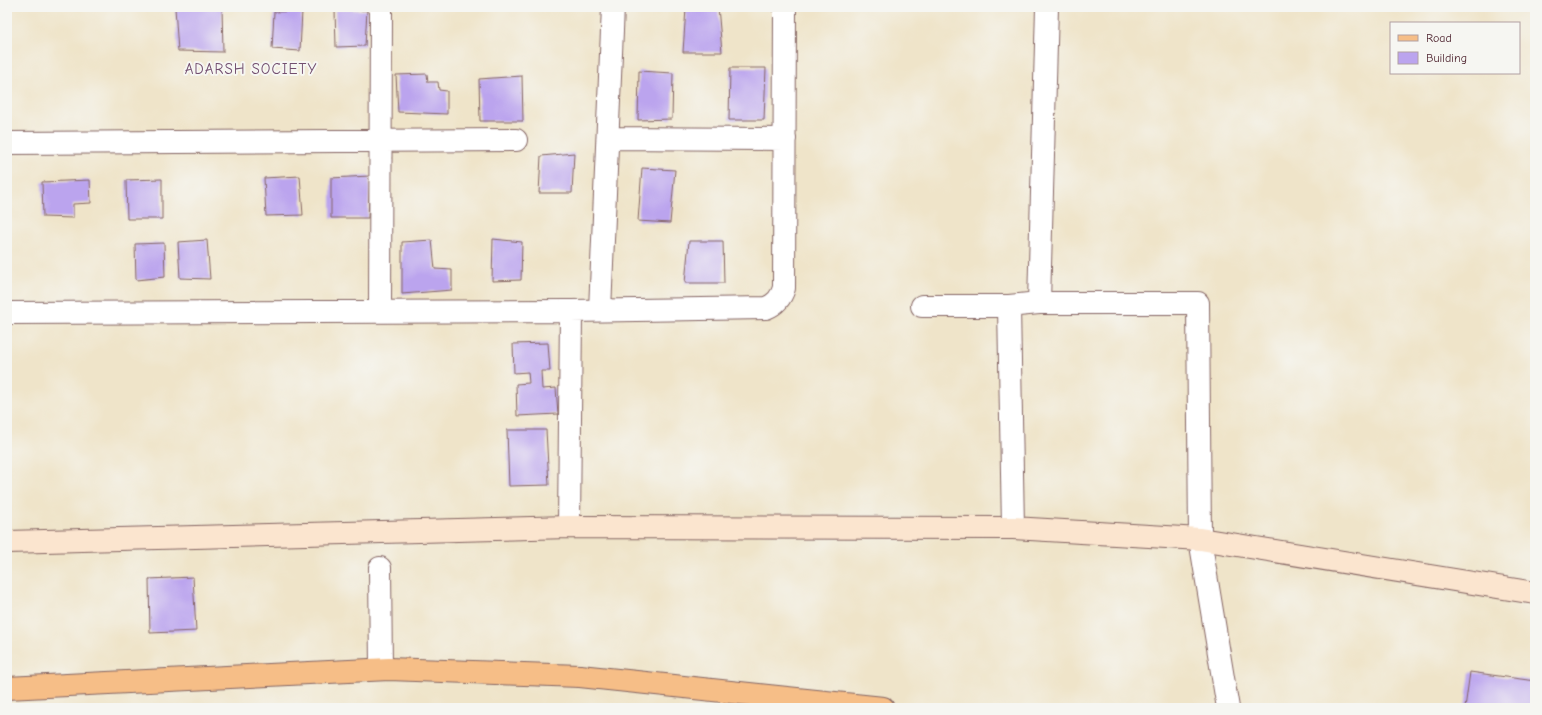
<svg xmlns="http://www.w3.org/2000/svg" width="1542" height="715" font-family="'Comic Neue',sans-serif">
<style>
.building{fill:#bba4ee}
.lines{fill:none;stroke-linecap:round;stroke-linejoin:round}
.street-casing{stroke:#846462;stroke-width:24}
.secondary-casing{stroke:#846462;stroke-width:24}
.primary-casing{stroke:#846462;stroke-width:24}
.street{stroke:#fff;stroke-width:22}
.secondary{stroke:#fbe5cf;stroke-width:22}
.primary{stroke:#f6be87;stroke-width:22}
.labels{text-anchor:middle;stroke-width:4;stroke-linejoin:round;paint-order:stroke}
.neighbourhood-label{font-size:15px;letter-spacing:1px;fill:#724e6f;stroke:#f6f6f2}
</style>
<rect width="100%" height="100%" fill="#f6f6f2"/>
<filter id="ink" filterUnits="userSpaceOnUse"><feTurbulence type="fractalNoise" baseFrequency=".025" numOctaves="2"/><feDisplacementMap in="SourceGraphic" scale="8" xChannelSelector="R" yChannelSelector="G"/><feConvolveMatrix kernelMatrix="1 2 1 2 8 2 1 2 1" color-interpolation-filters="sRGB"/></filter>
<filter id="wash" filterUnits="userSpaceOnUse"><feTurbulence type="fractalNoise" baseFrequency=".012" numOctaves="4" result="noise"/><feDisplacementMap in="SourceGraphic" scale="16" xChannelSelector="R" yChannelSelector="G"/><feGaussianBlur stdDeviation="0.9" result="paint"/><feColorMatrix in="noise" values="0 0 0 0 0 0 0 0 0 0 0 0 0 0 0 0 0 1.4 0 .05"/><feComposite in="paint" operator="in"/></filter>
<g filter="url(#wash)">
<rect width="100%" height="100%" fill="#efe4c9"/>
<g id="blocks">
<path class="building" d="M186,7h36l1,45 -45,-1 -3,-43z
M718,7l4,45h-39l3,-44z
M335,10h32l-2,36 -29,1z
M302,11l-2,40 -28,-2 2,-37z
M730,68h36l-2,52h-35z
M639,71l34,2 -1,46 -34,1z
M427,74l1,8h10l1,8 8,1v23l-49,-2 -2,-37z
M522,76l1,45h-43l-1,-42z
M574,153l-2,40h-33l2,-37z
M642,168l33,2 -5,53 -32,-2z
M300,176l3,39 -37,1 -2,-38z
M370,176l-2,42h-37v-40z
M162,179v40h-35l-1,-39z
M90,180l1,23 -18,1v14l-30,-1 -1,-35z
M493,239l29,3 -1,38 -29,1z
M207,240l3,39 -30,-1 -2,-36z
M432,240l3,29 17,1v20l-50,4v-52z
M689,241h34l1,42h-39z
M164,243l1,34 -29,3 -1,-36z
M548,343l2,28h-9l1,18 14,-1 2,26 -41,2 -1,-32 13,-1 -1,-11 -14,1 -1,-29z
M507,430h39l3,55 -40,1z
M193,577l3,54 -46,2 -1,-54z
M1470,672l65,9v27h-70z"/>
</g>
</g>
<g filter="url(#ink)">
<use href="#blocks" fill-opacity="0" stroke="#846462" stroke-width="1"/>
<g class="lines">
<g class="street-casing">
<path id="street" d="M608,138l177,1
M7,143l509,-3
M1039,303h159l2,236 28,169
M922,306h87
M600,310l13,-303
M380,311l1,-304
M7,313l564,-2 195,-3c10,-4 15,-10 18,-20l1,-281
M569,527l2,-216
M1013,528l-4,-222 30,-3 8,-296
M380,568l1,101"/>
</g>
<g class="secondary-casing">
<path id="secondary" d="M7,542l562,-15 444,1 187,11 335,54"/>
</g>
<g class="primary-casing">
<path id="primary" d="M7,688l382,-19 191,7 303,32"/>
</g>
<use href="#street" class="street"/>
<use href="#secondary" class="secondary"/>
<use href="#primary" class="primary"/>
</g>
</g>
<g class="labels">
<g class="neighbourhood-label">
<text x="251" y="74">ADARSH SOCIETY</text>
</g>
</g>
<rect width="1542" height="715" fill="none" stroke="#f6f6f2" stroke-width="24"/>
<rect x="1390" y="22" width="130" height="52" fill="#f6f6f2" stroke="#b1a0a2"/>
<rect x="1398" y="35" width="20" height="6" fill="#f6be87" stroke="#b1a0a2"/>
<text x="1426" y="42" font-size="12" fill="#4a1f2b">Road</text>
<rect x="1398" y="52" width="20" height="12" fill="#bba4ee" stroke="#b1a0a2"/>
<text x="1426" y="62" font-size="12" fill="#4a1f2b">Building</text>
</svg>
